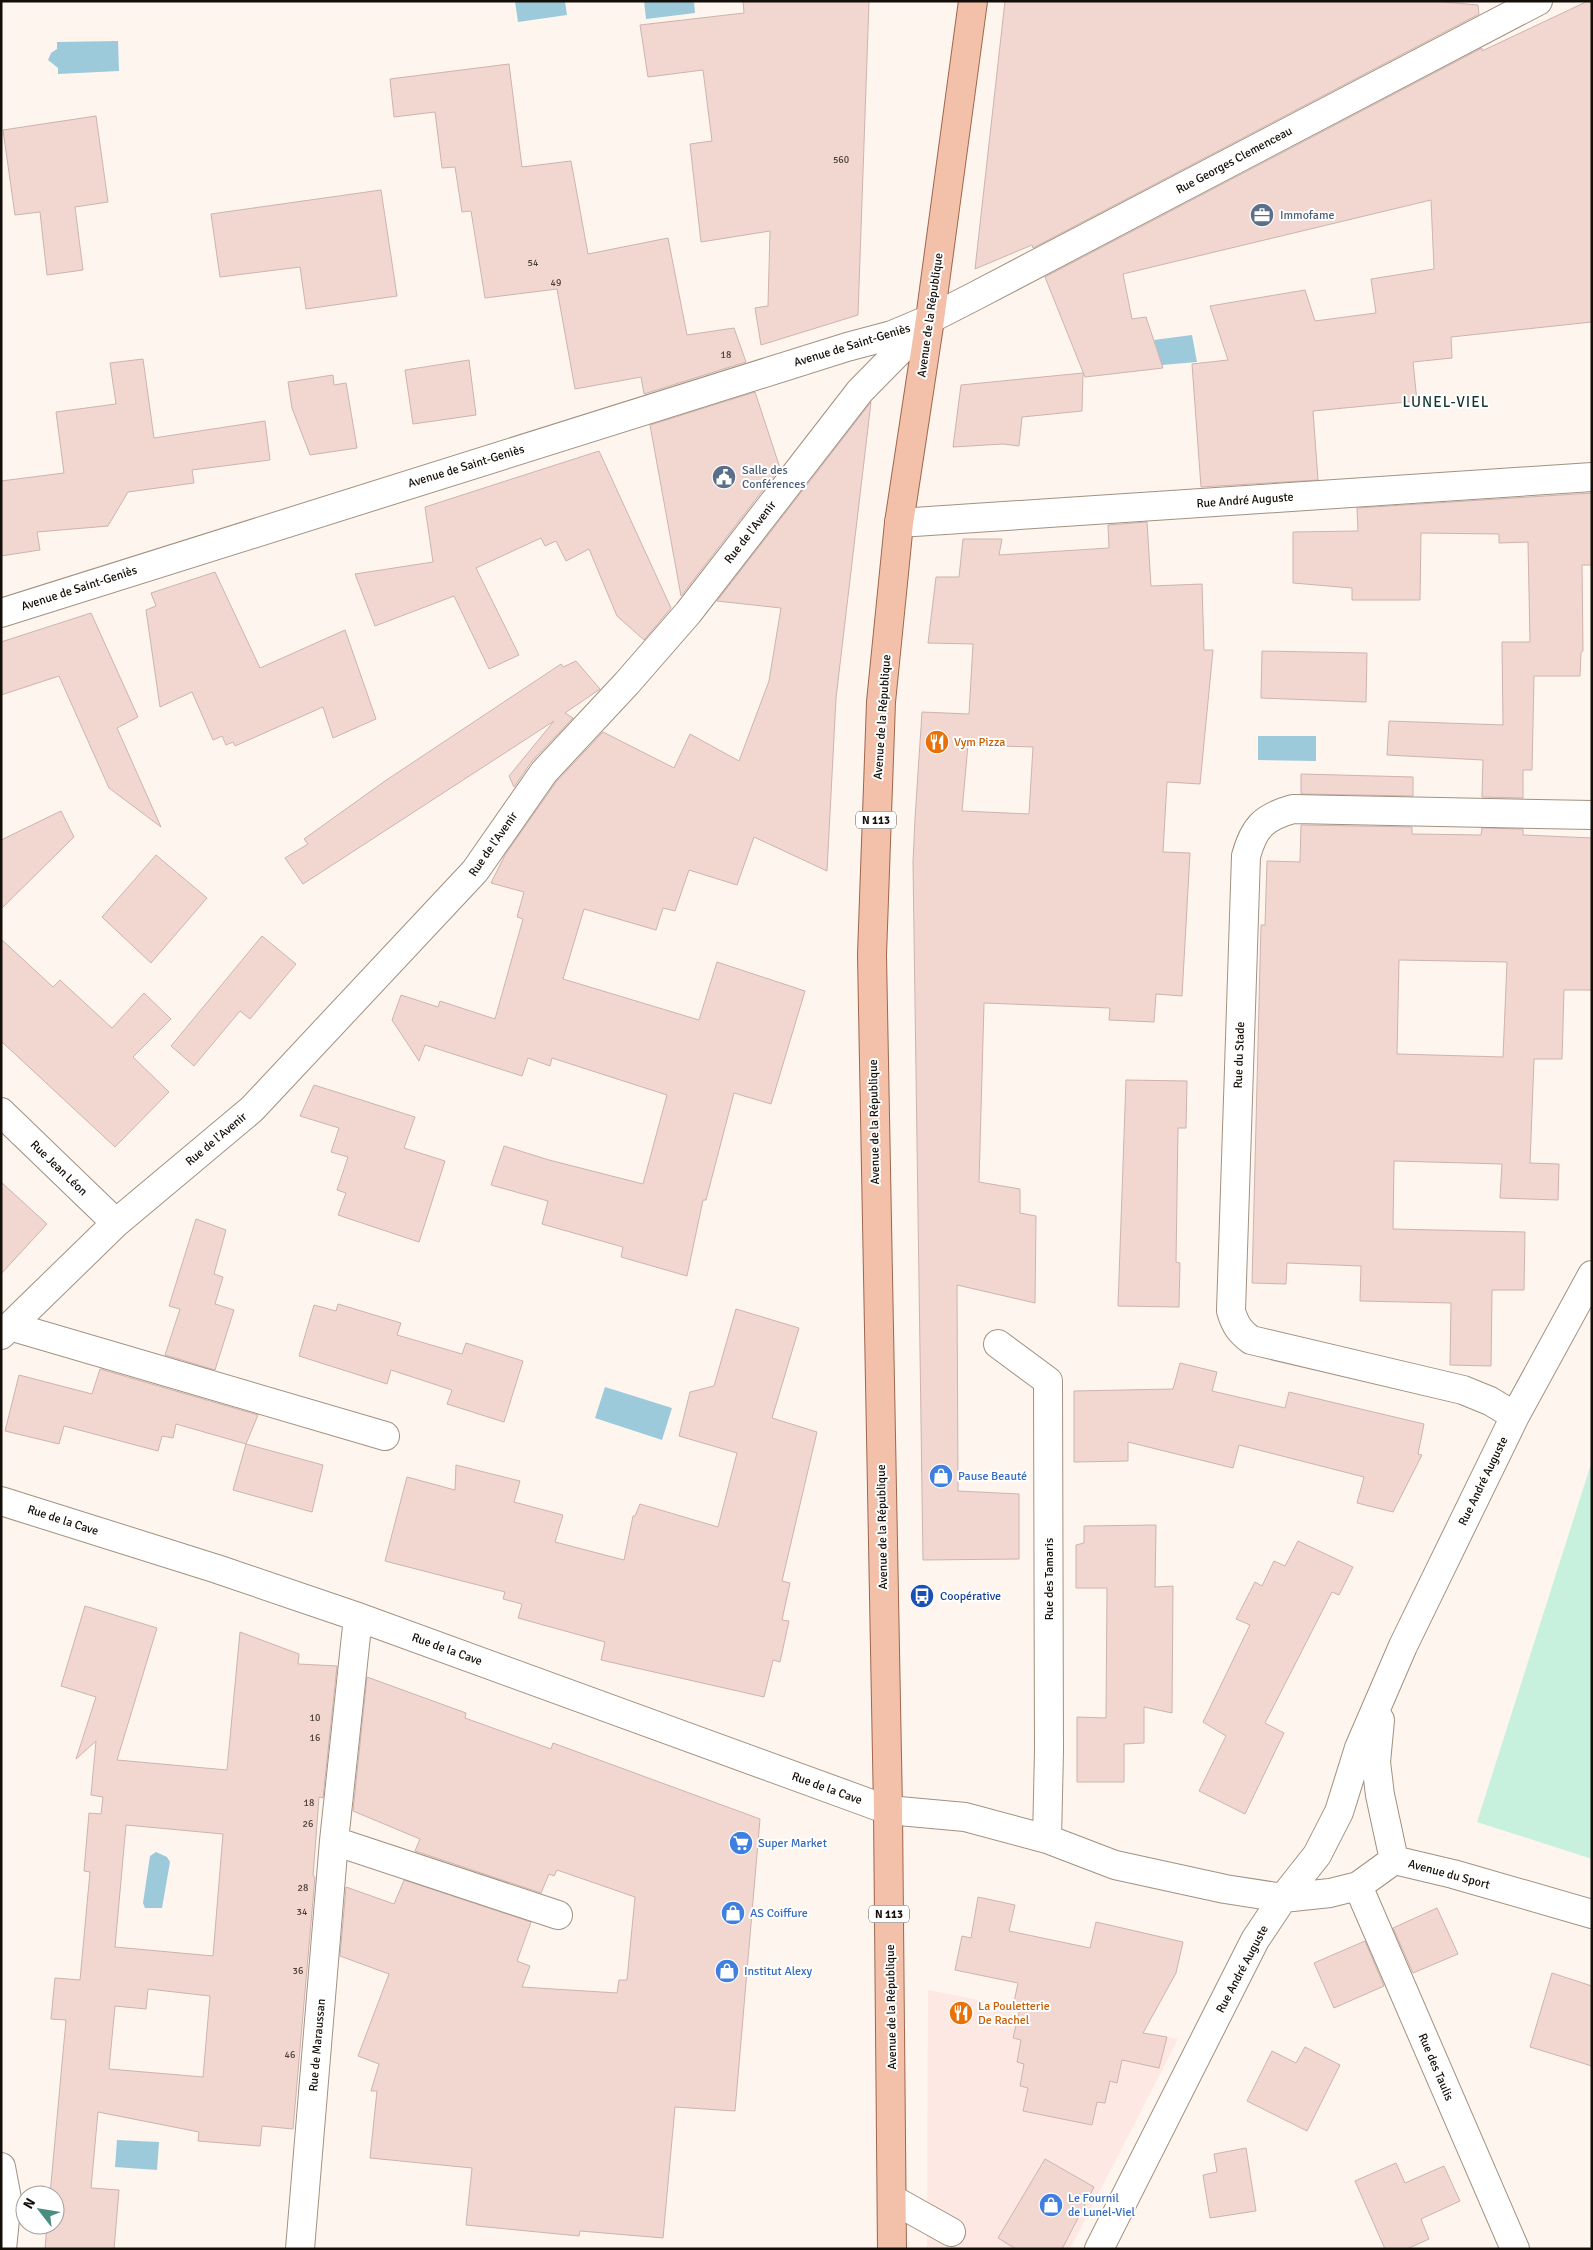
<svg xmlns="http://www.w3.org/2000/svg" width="1593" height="2250" font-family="Signika,sans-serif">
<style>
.commercial{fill:#fde8e3}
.green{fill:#c8f1dd}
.water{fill:#9ccadb}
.building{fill:#f2d7d1;stroke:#ceb3ae;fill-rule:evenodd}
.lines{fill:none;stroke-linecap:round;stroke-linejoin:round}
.minor-casing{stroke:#a29180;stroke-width:30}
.major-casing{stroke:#a0664c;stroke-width:30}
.minor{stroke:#fff;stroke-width:28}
.major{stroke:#f3c0a9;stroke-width:28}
.labels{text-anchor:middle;stroke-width:4;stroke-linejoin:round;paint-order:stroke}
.number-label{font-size:10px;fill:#4c403a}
.shield{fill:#fff;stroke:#5a5652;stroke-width:1}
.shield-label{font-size:11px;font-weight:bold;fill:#140e08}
.street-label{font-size:12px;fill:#140e08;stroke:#fff}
.service-label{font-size:12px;fill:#4e5e75;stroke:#fff;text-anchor:start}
.food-label{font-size:12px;fill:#c56008;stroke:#fff;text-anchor:start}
.shop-label{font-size:12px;fill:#366cbe;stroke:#fff;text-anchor:start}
.transit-label{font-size:12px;fill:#164399;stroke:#fff;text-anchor:start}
.quarter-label{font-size:15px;letter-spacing:1px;fill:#153630;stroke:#fff}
</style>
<rect width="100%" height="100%" fill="#fdf5ee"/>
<path class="commercial" d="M928,1990l250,49 -108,210h-143z"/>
<path class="green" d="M1592,1461v398l-115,-37z"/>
<path class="water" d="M515,1h50l2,14 -49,7z
M644,1h50l1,12 -49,6z
M118,41l1,30 -61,3v-6l-10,-8 3,-7 6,-4v-7z
M1192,335l5,27 -35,3 -8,-25z
M1258,736h58v25l-58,-1z
M605,1387l67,21 -10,32 -67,-22z
M156,1852l11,5 3,5 -8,46h-17l-2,-5 7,-47z
M117,2140l42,2 -2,28 -42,-3z"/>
<path class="building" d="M743,1h126l-11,314 -97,30 -6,-37 13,-2 2,-75 -69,11 -11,-98 22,-3 -9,-71 -55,7 -8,-52 104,-12z
M1005,1h428l45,4 1,9 -446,234 -1,-3 -57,24z
M1588,1h4v321l-141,15 1,21 -39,4 4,39 -104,10 5,69 -117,7 -9,-123 36,-4 -18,-54 95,-16 10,31 61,-8 -5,-34 63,-10 -3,-69 -308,74 9,45 14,-2 17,51 -78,9 -40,-100 437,-229v3z
M509,64l13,103 49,-6 17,93 80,-16 19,97 47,-7 12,34 -102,32 -3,-17 -66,12 -18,-100 -72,9 -14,-87 -9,1 -7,-45 -13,1 -7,-56 -41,5 -4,-38z
M96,116l12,86 -33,5 8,63 -36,5 -7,-63 -25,3 -12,-85z
M381,190l16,106 -91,13 -6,-42 -80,10 -9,-63z
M143,359l11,79 111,-17 5,39 -78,10 2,13 -66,9 -20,34 -71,6 3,18 -39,6v-75l63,-8 -8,-61 60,-8 -6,-41z
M469,360l7,55 -63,9 -8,-54z
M1083,373l-1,38 -60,6 -3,29 -16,-2 -50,3 8,-62z
M333,375l1,10 12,-2 11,65 -47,7 -18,-47 -4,-26z
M755,392l25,76 -99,128 -31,-171z
M871,402l-35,296 -9,173 -73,-34 -17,48 -48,-15 -14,41 -12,-3 -7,22 -72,-21 -21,70 136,41 18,-58 88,29 -34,113 -37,-11 -28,107h-3l-16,76 -66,-19 2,-10 -81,-23 6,-23 -57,-16 13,-39 45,14 94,24 24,-89 -115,-37 -2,8 -22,-8 -6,18 -97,-31 -6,16 -27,-41 9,-25 37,12 2,-6 55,18 28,-100 -6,-2 7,-25 -33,-9 14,-28 51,-73 47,-50 71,36 16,-34 49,27 30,-80 12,-73 -64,-7z
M599,451l72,157 -27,32 -27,-24 -28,-67 -23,12 -10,-20 -11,5 -4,-8 -65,30 43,87 -30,14 -35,-73 -79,30 -20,-52 78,-12 -8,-55z
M1592,493v72h-10l1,86 -2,1 -1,24h-46l-2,94h-9v28l-41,-1 1,-37 -96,-5 2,-34 114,4 -1,-83h28l-2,-100 -29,1v-9l-78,-1 -1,67h-68v-12l-59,-5v-51l65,-1 -1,-23z
M1147,522l4,64 51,-2 2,66h9l-13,134 -33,-2 -4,70 27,1 -8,143 -26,-2 -2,28 -45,-2 1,-12 -126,-5 -5,179 41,7v24l16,3 -1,87 -78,-18 1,206 61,3v65l-96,1 -10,-698 2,-43 7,-107 47,2 4,-70 -45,-1 8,-66h23l4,-38h39l-3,16 110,-7 -1,-23zM968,745l65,2 -4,67 -67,-3z
M215,572l45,96 85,-38 31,89 -43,19 -10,-31 -88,39 -2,-4 -7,3 -4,-9 -9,4 -21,-48 -32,15 -14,-97 10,-4 -5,-13z
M91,613l47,104 -21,11 44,99 -52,-39 -50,-112 -58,19v-53z
M1262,651l105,2 -1,49 -105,-4z
M576,661l24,28 -35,24 8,5 -41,43 -18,26 -5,-11 45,-55 -251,163 -18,-26 23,-14 -4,-5 81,-58 176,-117 2,3z
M1301,774l112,3v19l-112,-2z
M61,811l13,26 -73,72v-69z
M1301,825l111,2v7l69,1 1,-7 41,1v6l69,3v152h-28l-2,69h-28l-4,104 29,1 -1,36 -58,-2 2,-34 -108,-3 -1,68 132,3 -1,58h-32l-1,76 -41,-1 1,-62 -91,-2 1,-35 -74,-3 -1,21 -34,-1 9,-358h4l2,-64 33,1zM1399,960l108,2 -4,95 -106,-3z
M156,855l51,43 -56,65 -49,-46z
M262,936l34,28 -46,55 -10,-8 -46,55 -23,-20z
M1,939l52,48 7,-7 52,48 32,-35 27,26 -38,38 36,35 -54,55 -114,-106z
M1126,1080l61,1 -1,47h-8l-2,134 4,1 -1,44 -61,-1z
M314,1085l101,32 -11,31 41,13 -26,81 -81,-27 8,-22 -9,-3 11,-33 -17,-5 8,-24 -39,-12z
M1,1182l46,42 -46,50z
M196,1219l30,11 -12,44 9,3 -8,27 19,6 -19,60 -50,-15 15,-46 -11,-3z
M338,1304l63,19 -4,12 65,19 4,-11 57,18 -19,61 -57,-18 5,-14 -61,-20 -4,14 -88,-28 15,-51 22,6z
M736,1309l63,19 -27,90 45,14 -35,149 8,2 -8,37 7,1 -9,41 -7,-2 -9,37 -163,-37 4,-18 -87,-24 4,-14 -19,-5 2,-7 -120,-31 22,-84 48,13 1,-25 64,16 -6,21 49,13 -8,27 69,18 9,-44h2l5,-12 78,23 19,-74 -58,-17 11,-44 24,-6z
M1180,1363l37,9 -5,19 73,17 4,-16 135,32 -6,30 4,1 -29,57 -36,-9 7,-26 -125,-32 -6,23 -105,-26v19l-54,1v-71l99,-2z
M100,1369l158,46 -12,29 77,21 -11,47 -79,-22 13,-46 -70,-20 -3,14 -11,-2 -4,15 -94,-25 -5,18 -54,-13 14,-56 73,19z
M1156,1525l-1,62 18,-1 -1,127 -28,-6v36l-20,1v38h-47v-65l29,1 1,-130h-31v-43l8,-2v-17z
M1298,1541l55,26 -14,28 -7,-3 -67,131 19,10 -39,81 -46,-23 27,-55 -23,-14 47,-97 -14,-6 19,-37 7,4 12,-25 11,5z
M85,1606l72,22 -40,132 110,10 13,-138 59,22 -1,10 39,2 -14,132 -4,-1 -6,79 2,1 -22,252 -31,-3 -2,20 -62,-5 1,-9 -101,-20 -7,76 28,2 -5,59h-69l2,-24h8v-30h-5l16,-175 -15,-1 4,-41 25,2 10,-108 -6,-1 5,-58 12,1 2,-17 -12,-2 5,-54 -20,18 20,-62 -35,-11zM126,1825l97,9 -10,122 -98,-9zM148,1989l62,7 -7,81 -94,-8 6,-63 31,3z
M367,1677l99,36 -1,5 86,31 2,-6 207,76 -25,292 -60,-4 -12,131 -83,-7 -1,5 -113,-11 6,-57 -102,-10 7,-67h-6l8,-27 -21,-8 31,-82 -49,-18 6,-69 48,17 10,-24 127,42 -14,39 13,5 -8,21 95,6 2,-13h8l8,-83 -78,-27 -3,6 -5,-2 -8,19 -126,-42 5,-12 -67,-28z
M978,1897l37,8 -6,26 81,17 6,-26 87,20 -7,31 -33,60 24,4 -8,31 -37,-8 -5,23 -7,-2 -5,22 -8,-1 -5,23 -69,-14 5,-23 -8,-2 4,-22 -7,-2 4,-22 -8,-2 7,-29 -7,-2 5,-24 -63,-13 7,-34 9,2z
M1437,1908l21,46 -45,19 -20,-45z
M1365,1941l19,45 -50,22 -20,-45z
M1552,1973l40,13v80l-62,-19z
M1305,2047l35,18 -33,66 -60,-30 25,-50 24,12z
M1246,2148l10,63 -46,7 -7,-43 14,-3 -3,-18z
M1045,2159l49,28 -32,62h-46l-18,-11z
M1396,2163l9,20 39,-17 16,35 -39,18 8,20 -22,10h-22l-30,-68z"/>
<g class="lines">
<g class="minor-casing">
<path id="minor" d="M899,523l693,-46
M1,613l846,-266 45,-12 38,-16 45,-23 563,-295
M1,1112l115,111
M10,1326l375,110
M1,1335l115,-112 136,-114 223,-238 69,-99 83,-89 61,-70 172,-222 62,-63
M998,1344l50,37 1,370 -2,88
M1515,1416l-25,-15 -27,-11 -212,-50c-11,-8 -16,-15 -20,-29l15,-455c8,-29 18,-39 47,-47l299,6
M1,1501l216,68 141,48 530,193 77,7 82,22 68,26 110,24 58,9 47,-5 28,-7 36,-26 59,14 139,40
M1380,1720l-4,42 4,33 14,65
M334,1841l224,74
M1358,1886l157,363
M1,2167l6,32 -5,50
M892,2199l59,33
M300,2249l34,-408 24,-224
M1099,2249l156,-309 28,-42 34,-43 22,-43 20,-64 44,-102 112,-230 77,-141"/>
</g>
<g class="major-casing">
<path id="major" d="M892,2249l-4,-439 -16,-855 9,-253 18,-179 31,-204 43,-318"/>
</g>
<use href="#minor" class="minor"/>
<use href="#major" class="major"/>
</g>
<defs>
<g id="office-disc" transform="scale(1.25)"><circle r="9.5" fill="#5c6f8a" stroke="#fff"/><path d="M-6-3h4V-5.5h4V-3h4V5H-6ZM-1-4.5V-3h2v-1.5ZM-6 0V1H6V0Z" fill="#fff"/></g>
<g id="civic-disc" transform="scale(1.25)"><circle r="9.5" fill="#5c6f8a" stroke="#fff"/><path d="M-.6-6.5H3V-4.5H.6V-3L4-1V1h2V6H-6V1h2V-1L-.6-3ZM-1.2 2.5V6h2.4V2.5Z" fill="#fff"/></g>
<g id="restaurant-disc" transform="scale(1.25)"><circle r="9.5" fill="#e8710a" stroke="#fff"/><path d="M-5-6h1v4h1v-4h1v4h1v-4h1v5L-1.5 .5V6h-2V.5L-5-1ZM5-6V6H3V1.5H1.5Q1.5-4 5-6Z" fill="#fff"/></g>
<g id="shop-disc" transform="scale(1.25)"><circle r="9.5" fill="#3f7fe0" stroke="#fff"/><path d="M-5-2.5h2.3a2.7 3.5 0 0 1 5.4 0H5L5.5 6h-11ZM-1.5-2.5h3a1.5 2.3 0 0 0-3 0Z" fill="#fff"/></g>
<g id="bus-disc" transform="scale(1.25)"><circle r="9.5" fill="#1a4fb4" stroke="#fff"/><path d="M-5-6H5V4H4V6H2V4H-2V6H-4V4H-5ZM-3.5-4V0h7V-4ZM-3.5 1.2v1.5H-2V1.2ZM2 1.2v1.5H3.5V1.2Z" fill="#fff"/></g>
<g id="supermarket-disc" transform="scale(1.25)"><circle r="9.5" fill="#3f7fe0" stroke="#fff"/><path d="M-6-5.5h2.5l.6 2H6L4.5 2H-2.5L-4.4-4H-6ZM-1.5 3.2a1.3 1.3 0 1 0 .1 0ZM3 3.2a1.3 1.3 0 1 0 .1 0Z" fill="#fff"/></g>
</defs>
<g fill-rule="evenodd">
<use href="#office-disc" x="1262" y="215"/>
<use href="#civic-disc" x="724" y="477"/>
<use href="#restaurant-disc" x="937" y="742"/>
<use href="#shop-disc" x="941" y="1476"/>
<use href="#bus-disc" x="922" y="1596"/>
<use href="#supermarket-disc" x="741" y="1843"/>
<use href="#shop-disc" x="733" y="1913"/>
<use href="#shop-disc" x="727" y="1971"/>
<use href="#restaurant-disc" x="961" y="2013"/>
<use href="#shop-disc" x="1051" y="2205"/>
</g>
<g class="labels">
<g class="number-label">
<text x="841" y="163">560</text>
<text x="533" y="266">54</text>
<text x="556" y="286">49</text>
<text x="726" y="358">18</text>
<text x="315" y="1721">10</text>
<text x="315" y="1741">16</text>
<text x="309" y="1806">18</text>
<text x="308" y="1827">26</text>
<text x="303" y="1891">28</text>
<text x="302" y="1915">34</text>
<text x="298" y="1974">36</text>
<text x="290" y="2058">46</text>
</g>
<g class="shield">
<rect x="856" y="811.5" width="40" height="17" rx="4"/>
<rect x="869" y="1905.5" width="40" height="17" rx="4"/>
</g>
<g class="shield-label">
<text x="876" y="824">N 113</text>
<text x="889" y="1918">N 113</text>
</g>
<g class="street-label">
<text transform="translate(1234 160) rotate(-28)" y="4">Rue Georges Clemenceau</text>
<text transform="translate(930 315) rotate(-82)" y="4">Avenue de la République</text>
<text transform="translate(852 345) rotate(-17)" y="4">Avenue de Saint-Geniès</text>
<text transform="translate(466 466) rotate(-17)" y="4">Avenue de Saint-Geniès</text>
<text transform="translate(1245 500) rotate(-4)" y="4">Rue André Auguste</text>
<text transform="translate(750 532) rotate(-52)" y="4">Rue de l'Avenir</text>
<text transform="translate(79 588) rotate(-18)" y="4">Avenue de Saint-Geniès</text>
<text transform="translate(882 717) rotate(-86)" y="4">Avenue de la République</text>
<text transform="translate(493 844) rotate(-55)" y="4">Rue de l'Avenir</text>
<text transform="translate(1239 1055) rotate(-88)" y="4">Rue du Stade</text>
<text transform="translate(874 1122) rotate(-91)" y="4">Avenue de la République</text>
<text transform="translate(216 1139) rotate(-40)" y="4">Rue de l'Avenir</text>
<text transform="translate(59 1168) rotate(44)" y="4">Rue Jean Léon</text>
<text transform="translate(1483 1481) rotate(-64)" y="4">Rue André Auguste</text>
<text transform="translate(63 1520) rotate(18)" y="4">Rue de la Cave</text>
<text transform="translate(882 1527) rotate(-91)" y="4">Avenue de la République</text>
<text transform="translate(1049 1579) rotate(-90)" y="4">Rue des Tamaris</text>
<text transform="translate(447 1649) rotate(20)" y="4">Rue de la Cave</text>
<text transform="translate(827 1788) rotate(20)" y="4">Rue de la Cave</text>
<text transform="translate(1449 1874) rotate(15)" y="4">Avenue du Sport</text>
<text transform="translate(1242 1969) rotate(-62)" y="4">Rue André Auguste</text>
<text transform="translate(891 2007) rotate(-91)" y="4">Avenue de la République</text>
<text transform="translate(317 2045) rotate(-85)" y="4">Rue de Maraussan</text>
<text transform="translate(1436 2067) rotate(67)" y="4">Rue des Taulis</text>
</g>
<g class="service-label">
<text x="1280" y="219">Immofame</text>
<text x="742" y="474">Salle des<tspan x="742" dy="14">Conférences</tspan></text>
</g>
<g class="food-label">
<text x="954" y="746">Vym Pizza</text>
<text x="978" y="2010">La Pouletterie<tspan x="978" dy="14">De Rachel</tspan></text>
</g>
<g class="shop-label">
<text x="958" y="1480">Pause Beauté</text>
<text x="758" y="1847">Super Market</text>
<text x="750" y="1917">AS Coiffure</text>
<text x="744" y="1975">Institut Alexy</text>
<text x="1068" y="2202">Le Fournil<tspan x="1068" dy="14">de Lunel-Viel</tspan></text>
</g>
<g class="transit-label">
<text x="940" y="1600">Coopérative</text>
</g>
<g class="quarter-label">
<text x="1446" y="407">LUNEL-VIEL</text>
</g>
</g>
<rect width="1593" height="2250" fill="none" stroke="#140e08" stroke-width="5"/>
<g transform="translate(40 2210) rotate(301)"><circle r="24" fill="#ffffff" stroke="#a19f9c"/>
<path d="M0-4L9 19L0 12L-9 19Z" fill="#498d81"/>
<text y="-8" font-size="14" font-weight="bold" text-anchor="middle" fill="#140e08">N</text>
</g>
</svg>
